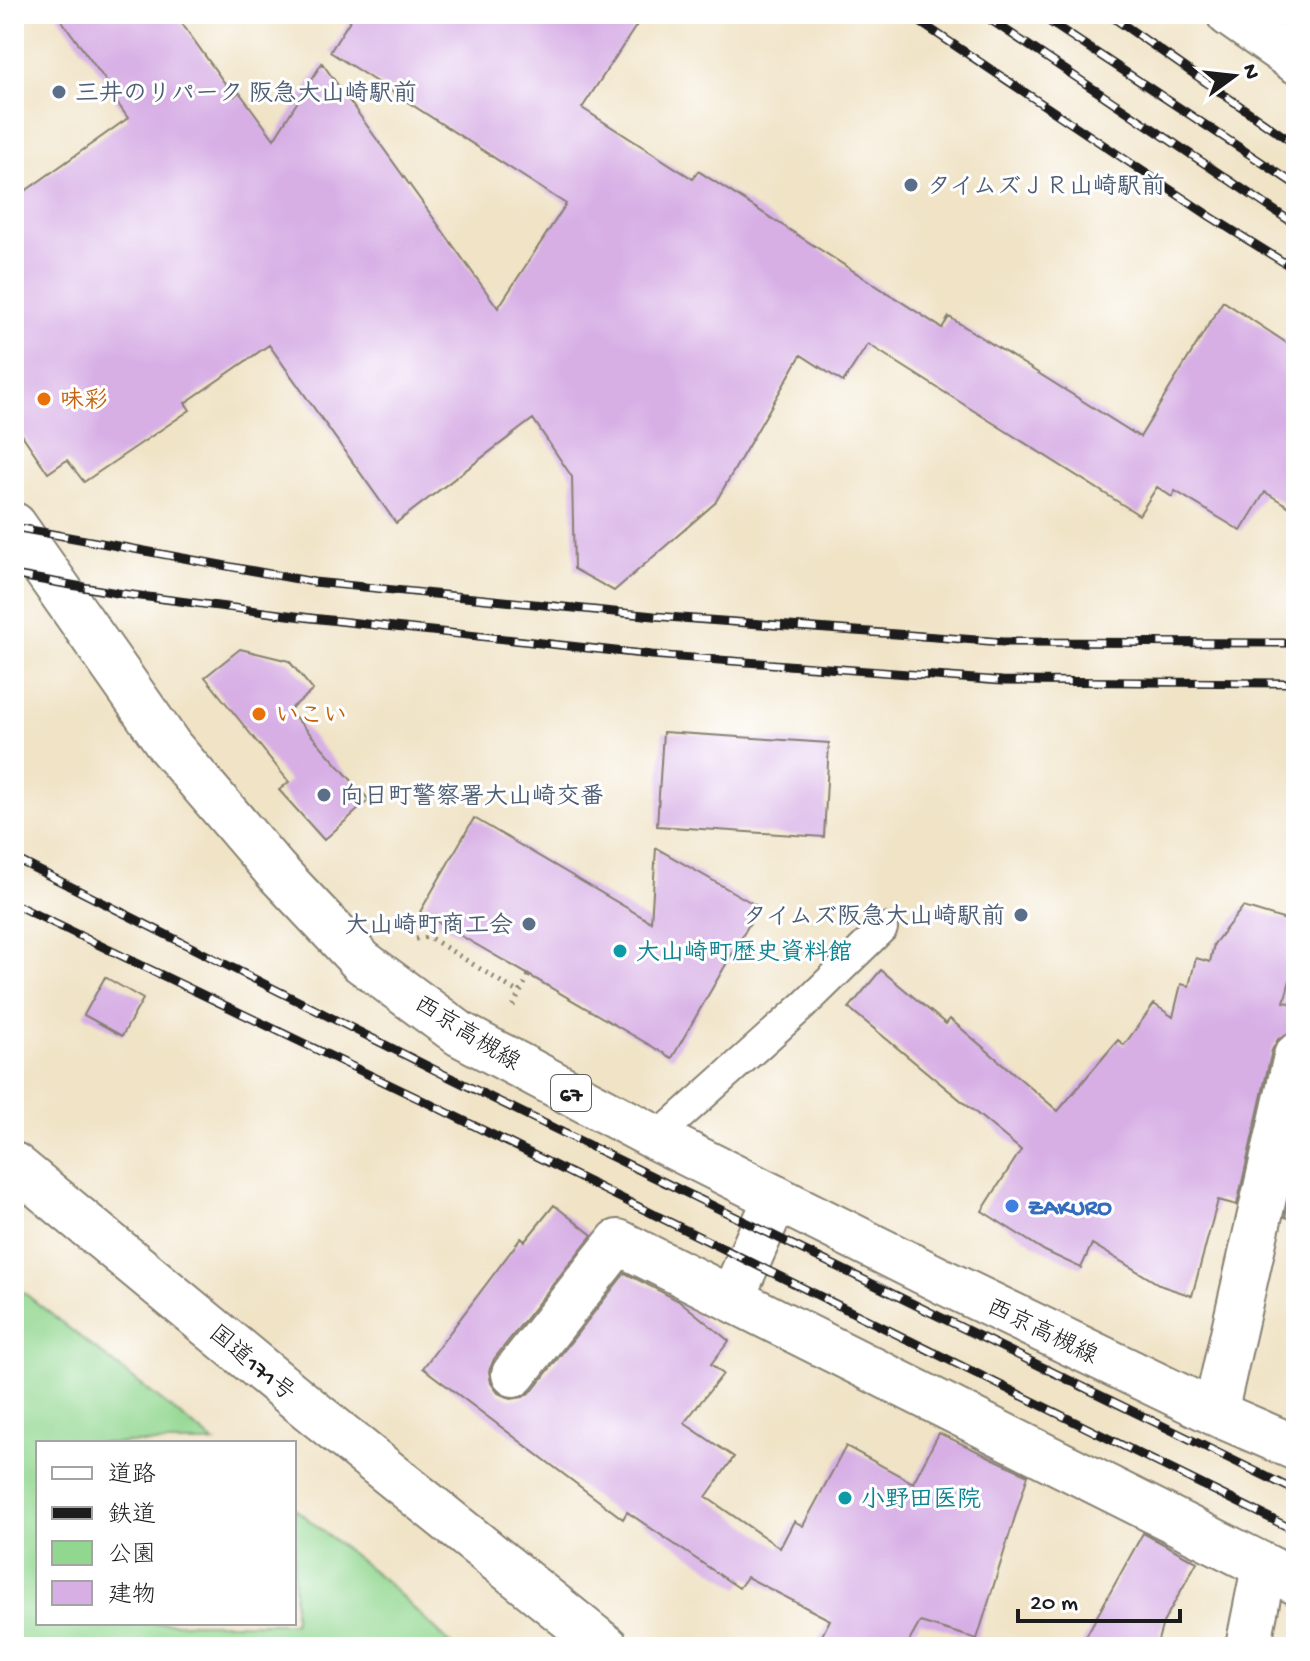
<svg xmlns="http://www.w3.org/2000/svg" width="1310" height="1661" font-family="'Gochi Hand','Klee One',sans-serif">
<style>
.green{fill:#92d790;stroke:#577a56;stroke-width:2}
.building{fill:#d7afe5}
.lines{fill:none;stroke-linecap:round;stroke-linejoin:round}
.service-casing{stroke:#868071;stroke-width:32}
.minor-casing{stroke:#868071;stroke-width:48}
.primary-casing{stroke:#868071;stroke-width:48}
.trunk-casing{stroke:#868071;stroke-width:48}
.path{stroke:#868071;stroke-width:5;stroke-dasharray:2 6;stroke-linecap:butt}
.service{stroke:#fff;stroke-width:28}
.minor{stroke:#fff;stroke-width:44}
.primary{stroke:#fff;stroke-width:44}
.trunk{stroke:#fff;stroke-width:44}
.rail-casing{stroke:#1c1c1c;stroke-width:9}
.rail{stroke:#fff;stroke-width:6;stroke-dasharray:18;stroke-linecap:butt}
.service-dot{fill:#5c6f8a;stroke:#fff;stroke-width:3}
.food-dot{fill:#e8710a;stroke:#fff;stroke-width:3}
.culture-dot{fill:#0f9aa8;stroke:#fff;stroke-width:3}
.shop-dot{fill:#3f7fe0;stroke:#fff;stroke-width:3}
.labels{text-anchor:middle;stroke-width:6;stroke-linejoin:round;paint-order:stroke}
.shield{fill:#fff;stroke:#606060;stroke-width:2}
.shield-label{font-size:22px;font-weight:bold;fill:#1c1c1c}
.service-label{font-size:24px;font-weight:bold;fill:#4e5e75;stroke:#fff;text-anchor:start}
.food-label{font-size:24px;font-weight:bold;fill:#c56008;stroke:#fff;text-anchor:start}
.culture-label{font-size:24px;font-weight:bold;fill:#0d838f;stroke:#fff;text-anchor:start}
.street-label{font-size:24px;fill:#1c1c1c;stroke:#fff}
.shop-label{font-size:24px;font-weight:bold;fill:#366cbe;stroke:#fff;text-anchor:start}
</style>
<rect width="100%" height="100%" fill="#fff"/>
<filter id="ink" filterUnits="userSpaceOnUse"><feTurbulence type="fractalNoise" baseFrequency=".0125" numOctaves="2"/><feDisplacementMap in="SourceGraphic" scale="16" xChannelSelector="R" yChannelSelector="G"/><feConvolveMatrix kernelMatrix="1 2 1 2 8 2 1 2 1" color-interpolation-filters="sRGB"/></filter>
<filter id="wash" filterUnits="userSpaceOnUse"><feTurbulence type="fractalNoise" baseFrequency=".006" numOctaves="4" result="noise"/><feDisplacementMap in="SourceGraphic" scale="32" xChannelSelector="R" yChannelSelector="G"/><feGaussianBlur stdDeviation="1.8" result="paint"/><feColorMatrix in="noise" values="0 0 0 0 0 0 0 0 0 0 0 0 0 0 0 0 0 1.4 0 .05"/><feComposite in="paint" operator="in"/></filter>
<g filter="url(#wash)">
<rect width="100%" height="100%" fill="#f0e3c6"/>
<path class="green" d="M14,1285l201,158h-177v180h256v-115l90,72 70,67h-440z"/>
<g id="blocks">
<path class="building" d="M57,14h118l59,82 5,-4 35,47 48,-76 176,245 68,-104 -236,-152 24,-38h290l-62,94 111,71 5,-8 244,157 7,-11 191,120 83,-136 73,48v162l-31,-19 -24,39 -66,-40 -3,6 -15,-10 -18,28 -271,-171 -25,38 -42,-27 -86,148 -101,88 -40,-22 -2,-92 -39,-58 -137,104 -127,-178 -84,58 5,7 -106,72 -17,-22 -19,13 -34,-50v-224l114,-81 -20,-28 3,-2z
M240,649l49,12 24,29 -24,20 80,90 -45,40 -45,-50 10,-8 -84,-105z
M663,732l166,11 -5,94 -167,-11z
M474,818l177,104 5,-74 103,59 -87,151 -252,-146z
M1243,907l53,16v36l-12,43 12,2v28l-18,7 -6,11 -35,155 -19,-5 -26,96 -30,-10 -70,-42 -11,24 -36,-17 -63,-40 39,-61 -172,-142 32,-38 65,54 4,-5 108,92 60,-71 6,5 30,-41 19,13 8,-33 8,2 7,-28 14,4 4,-18z
M105,977l38,22 -21,37 -38,-21z
M1296,1169v51l-11,-3z
M554,1205l38,30 -98,124 -5,12 2,12 7,10 13,6 12,-2 10,-7 92,-117 56,29 48,39 -18,23 12,10 -39,49 50,34 -28,40 74,51 14,-27 9,5 43,-80 67,37 26,-50 89,42 -51,164 -57,-17 -14,25h-90l14,-27 -83,-43 -8,11 -112,-76 -4,7 -200,-151 98,-130 4,3z
M1143,1533l54,29 -34,61 -7,24h-76z"/>
</g>
</g>
<g filter="url(#ink)">
<use href="#blocks" fill-opacity="0" stroke="#868071" stroke-width="2"/>
<g class="lines">
<g class="service-casing">
<path id="service" d="M656,1138l147,-132 80,-78"/>
</g>
<g class="minor-casing">
<path id="minor" d="M1229,14l67,47
M732,1298l44,-100
M514,1374l104,-132 678,340
M1215,1413l81,-357
M1248,1647l16,-80"/>
</g>
<g class="primary-casing">
<path id="primary" d="M14,525l156,222 105,123 86,91 99,73 196,104 290,145 269,130 81,35"/>
</g>
<g class="trunk-casing">
<path id="trunk" d="M14,1165l299,247 293,235"/>
</g>
<path class="path" d="M416,939l13,-2 90,56
M513,1006l16,-31"/>
<use href="#service" class="service"/>
<use href="#minor" class="minor"/>
<use href="#primary" class="primary"/>
<use href="#trunk" class="trunk"/>
<g class="rail-casing">
<path id="rail" d="M908,14l303,203 85,53
M982,14l314,211
M1038,14l258,171
M1108,14l188,131
M14,527l300,55 340,34 349,26 293,1
M14,575l103,18 194,25 341,37 350,26 294,2
M14,858l429,216 853,417
M14,904l416,200 866,427"/>
</g>
<use href="#rail" class="rail"/>
</g>
</g>
<g class="service-dot">
<circle cx="59" cy="92" r="8"/>
<circle cx="911" cy="185" r="8"/>
<circle cx="324" cy="795" r="8"/>
<circle cx="1021" cy="915" r="8"/>
<circle cx="529" cy="924" r="8"/>
</g>
<g class="food-dot">
<circle cx="44" cy="399" r="8"/>
<circle cx="259" cy="714" r="8"/>
</g>
<g class="culture-dot">
<circle cx="620" cy="951" r="8"/>
<circle cx="845" cy="1498" r="8"/>
</g>
<circle class="shop-dot" cx="1012" cy="1206" r="8"/>
<g class="labels">
<rect class="shield" x="551" y="1075" width="40" height="36" rx="6"/>
<g class="shield-label">
<text x="571" y="1101">67</text>
</g>
<g class="service-label">
<text x="75" y="100">三井のリパーク 阪急大山崎駅前</text>
<text x="927" y="193">タイムズＪＲ山崎駅前</text>
<text x="340" y="803">向日町警察署大山崎交番</text>
<text x="1005" y="923" text-anchor="end">タイムズ阪急大山崎駅前</text>
<text x="513" y="932" text-anchor="end">大山崎町商工会</text>
</g>
<g class="food-label">
<text x="60" y="407">味彩</text>
<text x="275" y="722">いこい</text>
</g>
<g class="culture-label">
<text x="636" y="959">大山崎町歴史資料館</text>
<text x="861" y="1506">小野田医院</text>
</g>
<g class="street-label">
<text transform="translate(468 1032) rotate(32)" y="8">西京高槻線</text>
<text transform="translate(1043 1330) rotate(26)" y="8">西京高槻線</text>
<text transform="translate(253 1362) rotate(40)" y="8">国道171号</text>
</g>
<g class="shop-label">
<text x="1028" y="1214">ZAKURO</text>
</g>
</g>
<rect width="1310" height="1661" fill="none" stroke="#fff" stroke-width="48"/>
<rect x="36" y="1441" width="260" height="184" fill="#ffffff" stroke="#a4a4a4" stroke-width="2"/>
<rect x="52" y="1467" width="40" height="12" fill="#ffffff" stroke="#a4a4a4" stroke-width="2"/>
<text x="108" y="1481" font-size="24" fill="#1c1c1c">道路</text>
<rect x="52" y="1507" width="40" height="12" fill="#1c1c1c" stroke="#a4a4a4" stroke-width="2"/>
<text x="108" y="1521" font-size="24" fill="#1c1c1c">鉄道</text>
<rect x="52" y="1541" width="40" height="24" fill="#92d790" stroke="#a4a4a4" stroke-width="2"/>
<text x="108" y="1561" font-size="24" fill="#1c1c1c">公園</text>
<rect x="52" y="1581" width="40" height="24" fill="#d7afe5" stroke="#a4a4a4" stroke-width="2"/>
<text x="108" y="1601" font-size="24" fill="#1c1c1c">建物</text>
<g transform="translate(1234 76) rotate(75)" stroke="#ffffff" stroke-width="6" paint-order="stroke">
<path d="M0-6L14 30L0 20L-14 30Z" fill="#1c1c1c"/>
<text y="-12" font-size="22" font-weight="bold" text-anchor="middle" fill="#1c1c1c">N</text>
</g>
<path d="M1018 1609v12h162v-12" fill="none" stroke="#1c1c1c" stroke-width="4"/>
<text x="1030" y="1609" font-size="24" fill="#1c1c1c" stroke="#ffffff" stroke-width="6" paint-order="stroke">20 m</text>
</svg>
